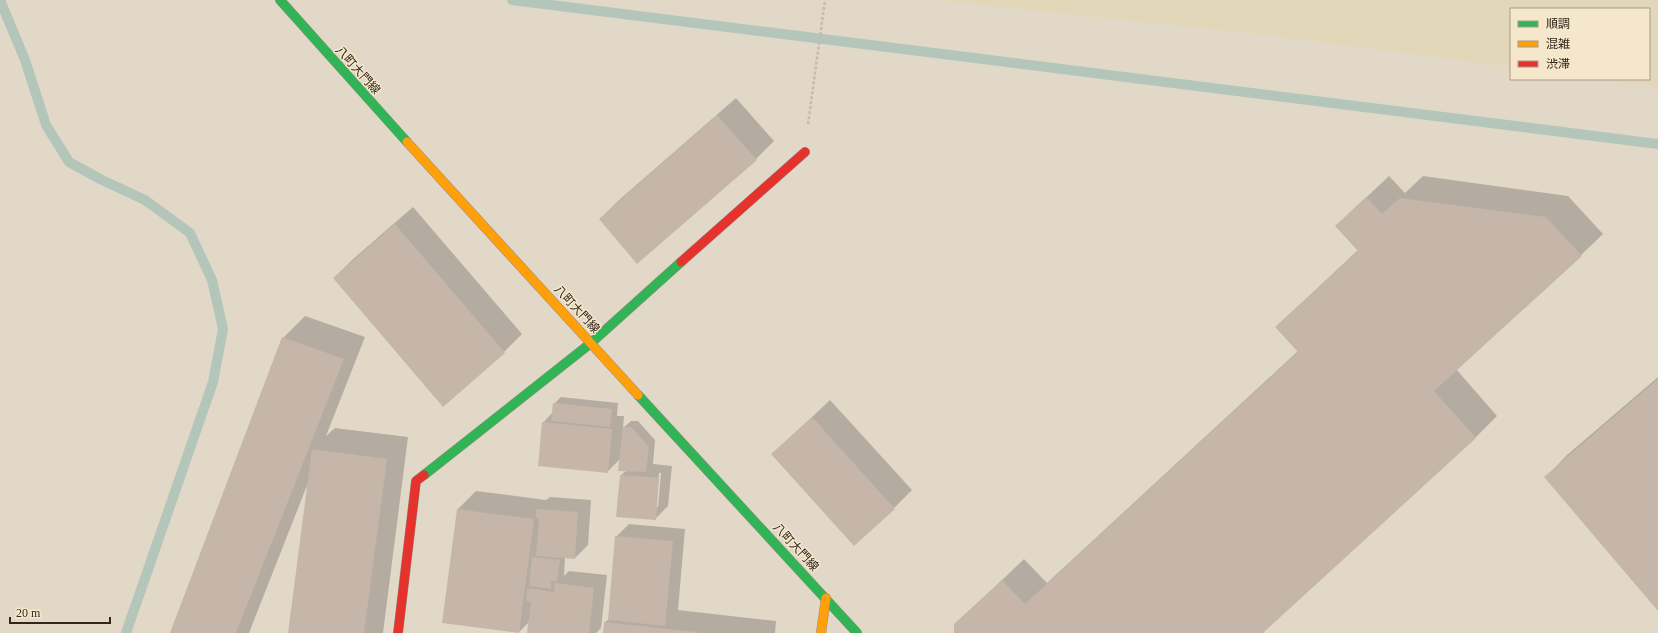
<svg xmlns="http://www.w3.org/2000/svg" width="1658" height="633" font-family="'Times New Roman','Noto Sans JP',serif">
<style>
.farmland{fill:#e2d7b8}
.shadow{fill:#0003;fill-rule:evenodd}
.lines{fill:none;stroke-linecap:round;stroke-linejoin:round}
.stream{stroke:#b4c6ba;stroke-width:10}
.building{fill:#c5b6a9}
.fast-casing{stroke:#968d82;stroke-width:10}
.slow-casing{stroke:#968d82;stroke-width:10}
.jam-casing{stroke:#968d82;stroke-width:10}
.path{stroke:#c2bbb1;stroke-width:2.5;stroke-dasharray:3 2;stroke-linecap:butt}
.fast{stroke:#30b455;stroke-width:9}
.slow{stroke:#ff9f0a;stroke-width:9}
.jam{stroke:#e5322d;stroke-width:9}
.labels{text-anchor:middle;stroke-width:3;stroke-linejoin:round;paint-order:stroke}
.street-label{font-size:12px;fill:#34261b;stroke:#f5e7cc}
</style>
<rect width="100%" height="100%" fill="#e2d8c8"/>
<path class="farmland" d="M933,0h725v87l-57,-8h48v-70h-138v58l-253,-33z"/>
<path class="shadow" d="M736,98l38,43 -18,18 -156,60 18,-18z
M1389,176l16,17 18,-17 145,20 35,38 -22,21 -125,114 41,47 -21,21 -215,196h-306v-8l69,-66 23,24 251,-232 -22,-24 82,-77 -22,-24z
M413,207l109,127 -18,18 -170,-74 18,-18z
M305,316l60,21 -39,99 9,-8 73,9 -25,196h-94l19,-150 -59,150h-78l112,-295z
M1658,377v232l-112,-132 21,-22z
M561,397l57,6 -1,13h7l-1,12 8,-7h7l17,19 -2,24 19,2 -4,40 -13,13 -34,-44 5,-4 -6,-12 -13,13 -64,-49 10,-11 1,-8zM659,473h2l-3,34h-2z
M830,400l82,90 -18,18 -121,-54z
M476,491l70,9 4,-3 41,3 -3,45 -13,13h-10l-1,18 5,-5 38,4 -6,53 -5,5h-68l2,-12 -11,11 -61,-123z
M629,524l56,5 -7,81 98,11 -1,12h-171l1,-11 4,-3 7,-82z"/>
<g class="lines">
<path class="stream" d="M0,0l25,60 21,65 23,37 33,18 43,20 45,33 22,47 11,49 -10,53 -87,251
M512,0l1146,144"/>
</g>
<path class="building" d="M717,115l40,45 -120,104 -38,-45z
M1366,197l16,17 18,-16 146,19 36,39 -148,135 42,47 -213,195h-309v-9l48,-44 23,24 273,-252 -23,-25 83,-76 -23,-25z
M395,224l110,129 -62,54 -110,-129z
M282,337l62,22 -108,274h-66z
M1658,379v232l-114,-134z
M553,403l59,6 -2,18 -59,-6z
M812,417l83,92 -41,37 -83,-92z
M542,422l70,7 -4,44 -70,-7z
M623,427h8l18,20 -3,25 -28,-1z
M312,449l75,10 -23,174h-76z
M620,475l39,3 -3,42 -40,-3z
M457,509l77,10 -15,114 -77,-10z
M536,509l42,3 -3,47 -39,-3 3,-38h-3z
M615,536l58,5 -8,85 -57,-6z
M532,557l28,3 -3,21h-6v8l-22,-3z
M555,583l39,5 -5,45h-62l4,-31 -5,-1 1,-13 27,4z
M604,622l93,10v1h-94z"/>
<g class="lines">
<g class="fast-casing">
<path id="fast" d="M280,0l127,142
M638,395l219,238
M424,475l167,-132 90,-81"/>
</g>
<g class="slow-casing">
<path id="slow" d="M407,142l231,253
M821,633l5,-35"/>
</g>
<g class="jam-casing">
<path id="jam" d="M681,262l124,-110
M398,633l18,-152 8,-6"/>
</g>
<path class="path" d="M808,124l17,-124"/>
<use href="#fast" class="fast"/>
<use href="#slow" class="slow"/>
<use href="#jam" class="jam"/>
</g>
<g class="labels">
<g class="street-label">
<text transform="translate(358 70) rotate(48)" y="4">八町大門線</text>
<text transform="translate(577 309) rotate(47)" y="4">八町大門線</text>
<text transform="translate(796 547) rotate(47)" y="4">八町大門線</text>
</g>
</g>
<rect x="1510" y="8" width="140" height="72" fill="#f5e7cc" stroke="#a89a85"/>
<rect x="1518" y="21" width="20" height="6" fill="#30b455" stroke="#a89a85"/>
<text x="1546" y="28" font-size="12" fill="#34261b">順調</text>
<rect x="1518" y="41" width="20" height="6" fill="#ff9f0a" stroke="#a89a85"/>
<text x="1546" y="48" font-size="12" fill="#34261b">混雑</text>
<rect x="1518" y="61" width="20" height="6" fill="#e5322d" stroke="#a89a85"/>
<text x="1546" y="68" font-size="12" fill="#34261b">渋滞</text>
<path d="M10 617v6h100v-6" fill="none" stroke="#34261b" stroke-width="2"/>
<text x="16" y="617" font-size="12" fill="#34261b" stroke="#f5e7cc" stroke-width="3" paint-order="stroke">20 m</text>
</svg>
